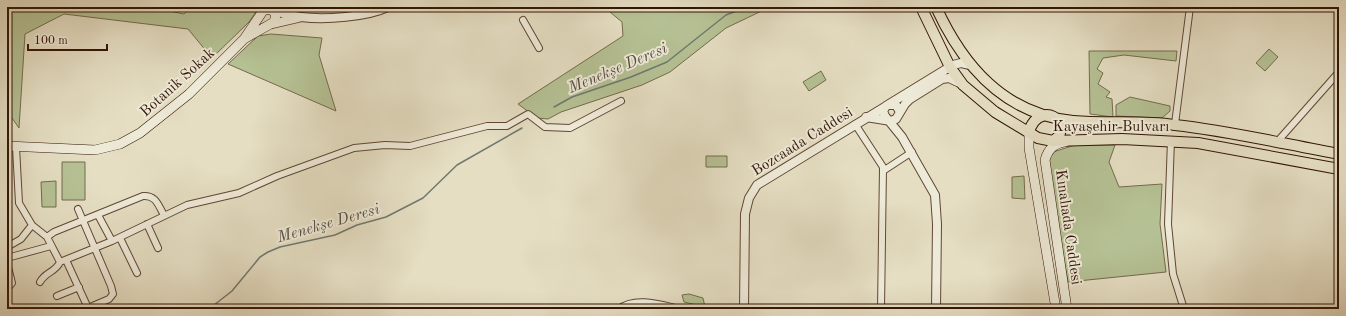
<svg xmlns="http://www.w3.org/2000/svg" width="1346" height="316" font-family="'Old Standard TT',serif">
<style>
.green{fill:#b5c194;stroke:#746b4c}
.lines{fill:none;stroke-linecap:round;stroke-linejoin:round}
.stream{stroke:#6f7971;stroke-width:1.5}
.minor-casing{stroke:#604734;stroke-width:8}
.tertiary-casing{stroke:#604734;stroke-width:10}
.secondary-casing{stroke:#331505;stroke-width:10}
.primary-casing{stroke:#331505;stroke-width:12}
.minor{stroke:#eeead8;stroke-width:6}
.tertiary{stroke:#eeead8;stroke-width:8}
.secondary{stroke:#eeead8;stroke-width:9}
.primary{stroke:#e5dec3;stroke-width:10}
.labels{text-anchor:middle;stroke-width:4;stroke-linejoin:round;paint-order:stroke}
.street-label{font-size:15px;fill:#331505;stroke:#eeead8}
.water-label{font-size:16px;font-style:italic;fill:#564f44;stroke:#eeead8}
</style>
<rect width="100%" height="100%" fill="#e5dec3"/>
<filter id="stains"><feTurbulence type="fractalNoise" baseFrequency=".005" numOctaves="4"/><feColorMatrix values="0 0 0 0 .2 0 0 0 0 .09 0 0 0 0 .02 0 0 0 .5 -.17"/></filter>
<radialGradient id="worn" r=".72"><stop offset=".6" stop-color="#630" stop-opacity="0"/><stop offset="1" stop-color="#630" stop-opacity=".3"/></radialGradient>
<path class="green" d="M7,7h142l35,7 7,-7h64l1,5 -7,10 -37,36 -24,-29 -124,-15 -39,20 -6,94 -12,-17z
M604,7h166l-44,21 -56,44 -28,13 -81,27 -13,7 -11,-1 -19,-14 105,-68 -1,-14z
M271,34l51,4 -3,17 17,56 -108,-47 30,-28z
M1269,49l9,8 -13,14 -9,-8z
M1089,51h88l-1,10 -52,-6 -21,3 -6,11 6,4 -5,11 12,8 -4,5 6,2 1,18 -23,-3z
M821,71l5,9 -17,11 -6,-9z
M1130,97l40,9v5l-8,7 -46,-2v-11z
M1075,145h40l-6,17 10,25 43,-3 -2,40 6,48 -98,10 -17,-94 -3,-30 5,-6z
M706,156h21v11h-21z
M62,162h23v38h-23z
M1024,176l1,23 -13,-1v-21z
M56,181v26h-14l-1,-25z
M689,294l14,4 2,9 -21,-5 -2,-7z"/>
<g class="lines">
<path class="stream" d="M554,107l18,-10 59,-20 36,-15 59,-47 21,-8
M209,309l23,-18 28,-34 8,-5 12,-5 55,-12 22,-10 29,-8 37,-19 34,-33 65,-37"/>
<g class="minor-casing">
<path id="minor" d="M523,20l16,28
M855,124l28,43 -2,142
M1175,124l15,-117
M1171,140l-3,84 5,50 11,35
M1277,142l62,-70
M883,171l29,-19
M98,215l14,26
M147,224l11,24
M32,225l15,12 13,25c-4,10 -15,10 -20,20
M47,237l7,-5 89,-36c13,-1 15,9 21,19
M120,238l17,35
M7,247l14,-8 11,-14 -13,-22 -3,-56
M7,258l44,-12
M66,260l22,48 21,-9 4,-5 -2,-8 -33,-77
M60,262l52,-21 75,-36 52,-12 38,-17 77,-28 31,-3 25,1 77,-20h20l21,-12 17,13 25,1 51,-27
M7,263l5,20 -5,6
M57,296l22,-9
M619,309c16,-13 43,-4 61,0"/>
</g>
<g class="tertiary-casing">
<path id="tertiary" d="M273,11c9,2 19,5 28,6 24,3 66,0 87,-10
M272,24l26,-6
M866,117l25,4 5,-2 9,-15 5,-5 32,-20 7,-1 13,6
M744,309l1,-95 4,-16 8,-13 131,-80h8l4,7
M936,309l1,-85 -2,-29 -33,-58 -17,-21 -2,-5 3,-5 67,-41 8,-2 9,2"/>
</g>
<g class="secondary-casing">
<path id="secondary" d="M1029,133v15l27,161
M1065,142c-10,1 -17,7 -20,18l22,149
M7,146l88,4 25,-6 20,-11 49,-39 55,-55 19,-28 5,-2 5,2 3,4 -2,7 -30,17"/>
</g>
<g class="primary-casing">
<path id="primary" d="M921,7l29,60 13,18 32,27 43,26 15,3 69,-2 76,4 141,26
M936,7c27,59 68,107 137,114 34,3 68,-1 102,4 55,6 109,19 164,29
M1029,133c3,-18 23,-26 33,-7l-3,10 -6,5"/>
</g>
<use href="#minor" class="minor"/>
<use href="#tertiary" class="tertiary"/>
<use href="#secondary" class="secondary"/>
<use href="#primary" class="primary"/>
</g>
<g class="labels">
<g class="street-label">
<text transform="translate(177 82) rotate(-42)" y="5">Botanik Sokak</text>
<text x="1111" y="131">Kayaşehir Bulvarı</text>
<text transform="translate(802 141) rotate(-32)" y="5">Bozcaada Caddesi</text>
<text transform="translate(1069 227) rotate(82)" y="5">Kınalıada Caddesi</text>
</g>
<g class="water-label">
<text transform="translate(617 67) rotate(-23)" y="6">Menekşe Deresi</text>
<text transform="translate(328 222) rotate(-16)" y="6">Menekşe Deresi</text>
</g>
</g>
<rect width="1346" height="316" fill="none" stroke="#e5dec3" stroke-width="24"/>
<rect x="8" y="8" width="1330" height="300" fill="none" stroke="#331505" stroke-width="2"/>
<rect x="12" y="12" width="1322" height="292" fill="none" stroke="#331505"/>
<path d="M28 44v6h79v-6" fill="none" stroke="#331505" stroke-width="2"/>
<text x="34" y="44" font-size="12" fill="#331505" stroke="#eeead8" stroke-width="3" paint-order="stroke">100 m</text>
<rect width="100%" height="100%" filter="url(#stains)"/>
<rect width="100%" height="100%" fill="url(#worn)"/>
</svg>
